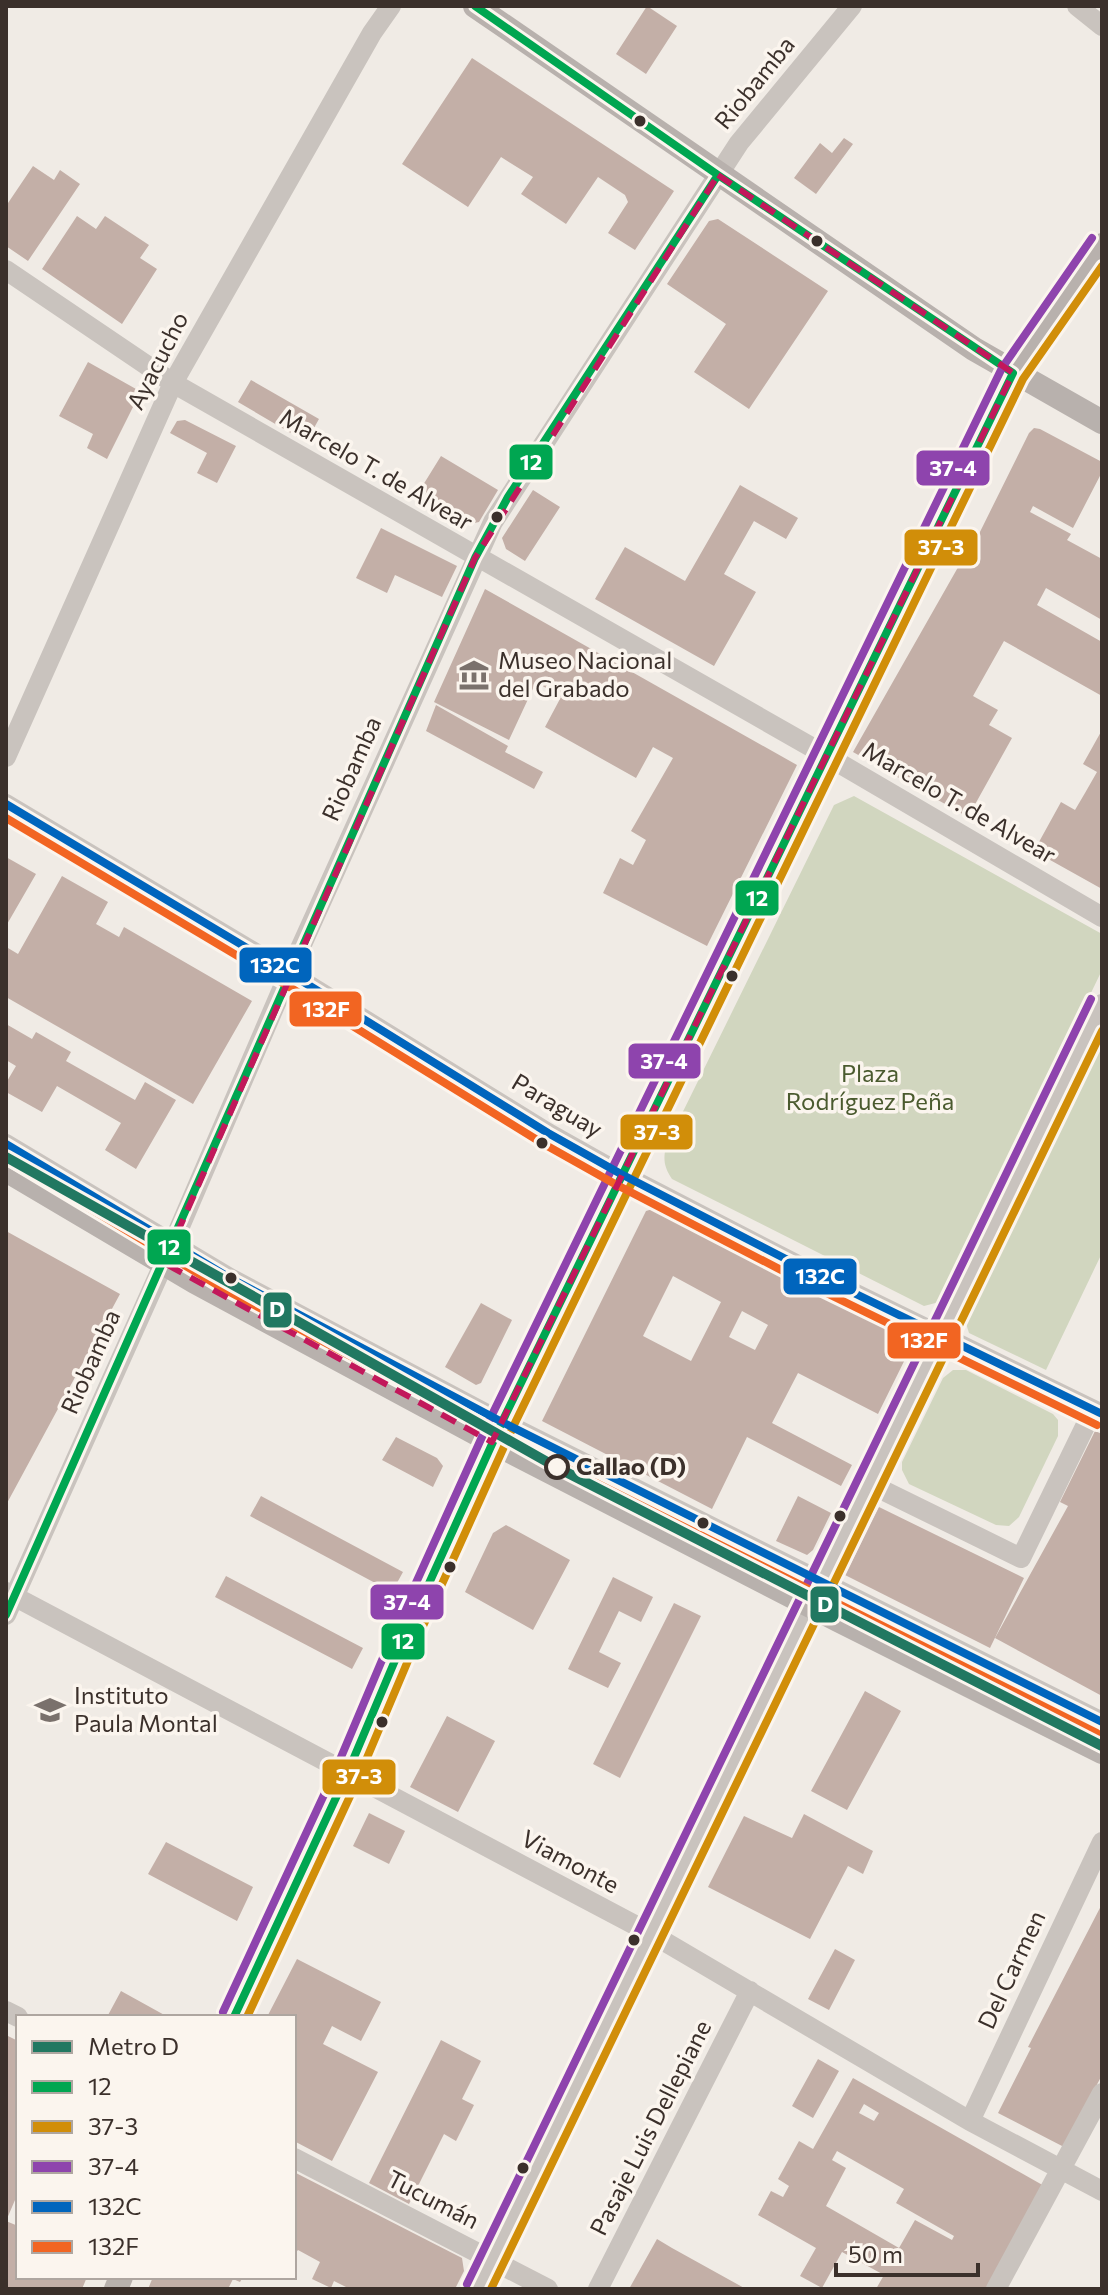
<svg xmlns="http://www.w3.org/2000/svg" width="1108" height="2295" font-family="Commissioner,sans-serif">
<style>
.green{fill:#d1d6bf}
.building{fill:#c3afa7;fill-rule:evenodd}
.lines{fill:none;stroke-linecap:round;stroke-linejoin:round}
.minor{stroke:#c9c3be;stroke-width:20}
.major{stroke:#b8b1ad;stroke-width:24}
.bus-1-casing{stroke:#fbf5ee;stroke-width:14}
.bus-2-casing{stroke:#fbf5ee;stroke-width:14}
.bus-3-casing{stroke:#fbf5ee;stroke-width:14}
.bus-4-casing{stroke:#fbf5ee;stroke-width:14}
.bus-5-casing{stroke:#fbf5ee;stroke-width:14}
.bus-1{stroke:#00a651;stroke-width:8}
.bus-2{stroke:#d18e09;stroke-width:8}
.bus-3{stroke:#8e44ad;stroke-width:8}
.bus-4{stroke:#0065bd;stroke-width:8}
.bus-5{stroke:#f26522;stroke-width:8}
.metro-1-casing{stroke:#fbf5ee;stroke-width:16}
.metro-1{stroke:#217861;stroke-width:10}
.marked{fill:none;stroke:#c2185b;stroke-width:6;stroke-dasharray:16 10;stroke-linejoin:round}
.bus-dot{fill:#3b302b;stroke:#fbf5ee;stroke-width:3}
.stop-dot{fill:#fbf5ee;stroke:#3b302b;stroke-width:4}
.labels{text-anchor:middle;stroke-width:7;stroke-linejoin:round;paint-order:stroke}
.street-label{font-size:24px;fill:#3b302b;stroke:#fbf5ee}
.poi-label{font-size:24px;fill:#3b302b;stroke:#fbf5ee;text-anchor:start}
.park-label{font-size:24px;fill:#4a5a2e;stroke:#fbf5ee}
.stop-label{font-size:24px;font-weight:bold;fill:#3b302b;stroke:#fbf5ee;text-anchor:start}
.line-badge{stroke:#fbf5ee;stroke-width:3}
.badge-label{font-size:22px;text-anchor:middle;font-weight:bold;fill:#fff}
</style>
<rect width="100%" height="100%" fill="#f0ebe5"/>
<path class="green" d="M854,796l248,138v36l-159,331 -19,5 -252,-127c-8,-12 -9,-19 -6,-33l168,-341z
M1102,1032v221l-56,117 -77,-37 -5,-16z
M953,1370h13l87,44 5,6v16l-39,81 -10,9 -13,-1 -87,-41 -7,-14v-8l41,-84z"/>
<path class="building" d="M647,6l30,20 -31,48 -30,-20z
M472,58l202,133 -39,59 -27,-17 20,-31 -3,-7 -27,-18 -32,47 -45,-30 12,-17 -32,-20 -33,50 -66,-43z
M844,138l9,6 -37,50 -22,-16 26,-35 12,10z
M33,166l21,14 6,-10 20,14 -52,77 -22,-15v-40z
M77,216l19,13 9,-13 44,29 -9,13 17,11 -35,55 -80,-55z
M718,219l110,72 -79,118 -55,-37 32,-48 -59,-40 42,-63z
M88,362l48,27 2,8 -31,62 -20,-11 6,-14 -34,-18z
M251,380l68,39 -13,23 -68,-40z
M185,420l51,26 -19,37 -20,-10 10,-20 -37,-20 7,-12z
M1034,428l6,1 62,33v10l-29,56 -40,-22 -3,6 41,22 -4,6 35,19v61l-56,-32 -9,17 65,37v54l-98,-55 -31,55 25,14 -9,15 23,13 -44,79 -115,-65 108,-190 12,-16 56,-113z
M441,456l57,34 -19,32 -19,4 -45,-28z
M740,485l58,33 -12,21 -32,-18 -30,53 32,18 -42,74 -119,-67 30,-52 60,34z
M533,490l27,17 -35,54 -19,-12 -4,-11z
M381,528l76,38 -15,31 -47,-22 -8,18 -31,-15z
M485,589l312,176 -90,181 -104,-53 17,-35 13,7 13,-25 -15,-9 42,-73 -20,-11 -17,31 -91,-51 16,-30 -25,-15 -27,58 -75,-38z
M436,705l72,41 -3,6 38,20 -9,17 -108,-58z
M1102,730v159l-68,-38 27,-49 14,8 10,-17 12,-21 -14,-8z
M6,857l30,17 -30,52z
M62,876l46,26 -12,22 23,13 5,-10 128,74 -59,103 -187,-107v-45l2,-4 10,6z
M6,1024l26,15 4,-7 35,20 -5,9 69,39 10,-18 31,18 -40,69 -31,-19 16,-27 -64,-37 -15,26 -36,-20v-9l10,-17 -10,-6z
M663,1206l255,127 -40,81 -80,-41 -26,50 80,42 -11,21 -94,-49 -35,72 -170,-88 104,-210zM673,1276l48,26 -30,59 -48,-25zM742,1311l26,14 -13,25 -26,-13z
M6,1231l114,63 -114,211z
M481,1303l31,17 -31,63 -5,2 -31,-18z
M1095,1431l7,3v262l-107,-58 73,-132 -8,-4z
M396,1437l41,21 6,8 -10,21 -51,-27z
M261,1496l142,76 -11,20 -142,-76z
M798,1496l33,17 -18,37 -6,5 -31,-14z
M879,1507l145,71 -34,70 -145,-73z
M506,1525l64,35 -37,70 -68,-38 28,-59z
M226,1576l137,72 -11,21 -137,-72z
M613,1577l40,20 -12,25 -22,-11 -20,41 22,11 -13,25 -40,-19z
M674,1603l27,13 -81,162 -27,-14z
M865,1691l36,20 -54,99 -36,-19z
M447,1716l48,25 -37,71 -48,-25z
M369,1813l36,18 -16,33 -36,-18z
M804,1814l69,37 -10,23 -15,-8 -38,73 -102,-52 36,-71 48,22z
M166,1842l87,45 -16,34 -89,-47z
M1102,1904v171l-38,72 -66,-34 33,-65 -3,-1z
M835,1949l20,11 -26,50 -21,-11z
M297,1959l84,43 -20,39 -29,-15 -9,18 55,28 -46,89 -38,-20v-124h-27z
M121,1991l47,26h-61z
M6,2035l12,6v152l-12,28z
M441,2040l40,21 -19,38 12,6 -18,36 -12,-7 -35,70 -40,-21z
M818,2059l21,12 -26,47 -21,-12z
M853,2078l193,109 -57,102h-113l8,-14 -42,-23 -20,36 -22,-12 16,-28 -58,-33 13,-24 12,6 6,-11 -11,-7 21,-38 14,8zM864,2104l15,9 -5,8 -15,-8zM837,2151l67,38 -8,14 58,33 -2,4 -37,-20 -16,28 -73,-42 20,-38 -14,-8z
M294,2172l168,86 2,13 -9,18h-105l-16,-8 -3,7 -19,-9 8,-17 -22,-12 -4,5z
M6,2221l12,5v51h69l-5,12h-76z
M657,2239l15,9 74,41h-117z
M153,2277h56l5,2 1,-2h28l-3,5 -7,-3 -5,10h-80z"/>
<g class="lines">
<path class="minor" d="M1077,6l25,20
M6,270l167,113 654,373 275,161
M6,757l167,-374 199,-350 19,-27
M6,804l283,169 259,160 73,41 196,101 285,139
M6,1144l224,134 272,144 600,300
M868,1483l153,75 72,-148
M6,1592l644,341 320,188 132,70
M6,1615l166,-370 117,-272 204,-451 246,-379 113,-137
M6,2011l12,6
M970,2121l132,-279
M294,2158l254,131
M478,2289l624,-1285
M598,2289l152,-298
M996,2289l106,-196"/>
<path class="major" d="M475,6l499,343 128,73
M6,1170l189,112 297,160 346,178 264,132
M234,2017l113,-243 60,-142 95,-210 511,-1049 89,-128
M116,2289l5,-12"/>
<g class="bus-1-casing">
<path id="bus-1" d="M6,1615l469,-1057 33,-61 210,-322
M234,2017l113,-243 60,-142 95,-210 511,-1049 -295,-198 -243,-169"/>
</g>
<g class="bus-2-casing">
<path id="bus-2" d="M247,2017l111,-238 60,-142 95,-210 510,-1048 79,-113
M491,2289l611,-1258"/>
</g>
<g class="bus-3-casing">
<path id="bus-3" d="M223,2012l113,-243 60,-142 95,-210 511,-1049 90,-130
M467,2284l624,-1285"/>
</g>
<g class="bus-4-casing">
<path id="bus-4" d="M6,804l283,169 259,160 73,41 196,101 285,139
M6,1144l224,134 272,144 600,300"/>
</g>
<g class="bus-5-casing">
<path id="bus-5" d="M6,818l277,165 259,160 73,41 197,102 285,139
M6,1158l218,131 272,144 601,300"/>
</g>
<use href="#bus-1" class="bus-1"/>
<use href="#bus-2" class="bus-2"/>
<use href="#bus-3" class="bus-3"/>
<use href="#bus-4" class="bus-4"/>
<use href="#bus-5" class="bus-5"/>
<g class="metro-1-casing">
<path id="metro-1" d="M6,1157l552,311 544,278"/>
</g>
<use href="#metro-1" class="metro-1"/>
</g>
<path class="marked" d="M718,175l295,198 -521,1069 -328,-179 311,-705z"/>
<defs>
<g id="museum-bare" transform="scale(2.4)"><path d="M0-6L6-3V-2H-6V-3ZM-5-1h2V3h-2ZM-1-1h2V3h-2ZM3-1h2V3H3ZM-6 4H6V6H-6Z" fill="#7a716c" stroke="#fbf5ee" stroke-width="2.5" paint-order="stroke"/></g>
<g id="university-bare" transform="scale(2.4)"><path d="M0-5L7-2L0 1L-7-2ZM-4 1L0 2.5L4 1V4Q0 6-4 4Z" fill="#7a716c" stroke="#fbf5ee" stroke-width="2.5" paint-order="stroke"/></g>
</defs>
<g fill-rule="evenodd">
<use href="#museum-bare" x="474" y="675"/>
<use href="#university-bare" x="50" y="1710"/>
</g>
<g class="bus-dot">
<circle cx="640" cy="121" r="7"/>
<circle cx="817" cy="241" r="7"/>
<circle cx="497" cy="517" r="7"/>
<circle cx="732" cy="976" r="7"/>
<circle cx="542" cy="1143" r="7"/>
<circle cx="231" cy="1278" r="7"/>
<circle cx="840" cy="1516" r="7"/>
<circle cx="703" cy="1523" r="7"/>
<circle cx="450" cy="1567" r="7"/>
<circle cx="382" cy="1722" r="7"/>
<circle cx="634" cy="1940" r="7"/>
<circle cx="523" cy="2168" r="7"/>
</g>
<circle class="stop-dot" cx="557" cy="1467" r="11"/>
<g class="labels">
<g class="street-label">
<text transform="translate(755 83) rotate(-51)" y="8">Riobamba</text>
<text transform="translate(158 361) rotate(-63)" y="8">Ayacucho</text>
<text transform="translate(376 470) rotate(30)" y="8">Marcelo T. de Alvear</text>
<text transform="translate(352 769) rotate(-66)" y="8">Riobamba</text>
<text transform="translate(959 803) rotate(30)" y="8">Marcelo T. de Alvear</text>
<text transform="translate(557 1106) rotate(31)" y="8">Paraguay</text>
<text transform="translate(91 1362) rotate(-66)" y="8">Riobamba</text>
<text transform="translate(570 1862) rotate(28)" y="8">Viamonte</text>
<text transform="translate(1012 1970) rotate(-65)" y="8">Del Carmen</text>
<text transform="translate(651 2128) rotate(-63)" y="8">Pasaje Luis Dellepiane</text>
<text transform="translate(433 2200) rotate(27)" y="8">Tucumán</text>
</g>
<g class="poi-label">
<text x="498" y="669">Museo Nacional<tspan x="498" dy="28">del Grabado</tspan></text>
<text x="74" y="1704">Instituto<tspan x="74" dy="28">Paula Montal</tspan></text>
</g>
<g class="park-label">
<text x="870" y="1082">Plaza<tspan x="870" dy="28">Rodríguez Peña</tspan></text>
</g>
<g class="stop-label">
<text x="576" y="1475">Callao (D)</text>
</g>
</g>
<g class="line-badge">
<rect x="508" y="443" width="46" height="38" rx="8" fill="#00a651"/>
<rect x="915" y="449" width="76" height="38" rx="8" fill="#8e44ad"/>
<rect x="903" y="528" width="76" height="39" rx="8" fill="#d18e09"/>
<rect x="734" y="879" width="46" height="38" rx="8" fill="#00a651"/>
<rect x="238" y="946" width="75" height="38" rx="8" fill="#0065bd"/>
<rect x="288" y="990" width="75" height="38" rx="8" fill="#f26522"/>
<rect x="627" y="1042" width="75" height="38" rx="8" fill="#8e44ad"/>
<rect x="619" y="1113" width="75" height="38" rx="8" fill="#d18e09"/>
<rect x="146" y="1228" width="46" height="38" rx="8" fill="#00a651"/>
<rect x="782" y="1257" width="76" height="39" rx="8" fill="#0065bd"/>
<rect x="262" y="1291" width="31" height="38" rx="8" fill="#217861"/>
<rect x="886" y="1321" width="76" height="39" rx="8" fill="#f26522"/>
<rect x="369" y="1583" width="76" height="38" rx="8" fill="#8e44ad"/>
<rect x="809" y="1585" width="31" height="39" rx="8" fill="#217861"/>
<rect x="380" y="1622" width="46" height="39" rx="8" fill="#00a651"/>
<rect x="321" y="1758" width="76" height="38" rx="8" fill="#d18e09"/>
</g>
<g class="badge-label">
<text x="531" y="470">12</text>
<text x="953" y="476">37-4</text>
<text x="941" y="555">37-3</text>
<text x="757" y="906">12</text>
<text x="275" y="973">132C</text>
<text x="326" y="1017">132F</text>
<text x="664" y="1069">37-4</text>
<text x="657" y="1140">37-3</text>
<text x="169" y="1255">12</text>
<text x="820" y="1284">132C</text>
<text x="277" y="1317">D</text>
<text x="924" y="1348">132F</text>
<text x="407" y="1610">37-4</text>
<text x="825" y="1612">D</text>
<text x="403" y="1649">12</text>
<text x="359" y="1784">37-3</text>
</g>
<rect width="1108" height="2295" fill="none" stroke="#3b302b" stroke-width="16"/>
<rect x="16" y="2015" width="280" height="264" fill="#fbf5ee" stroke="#aea6a0" stroke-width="2"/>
<rect x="32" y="2041" width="40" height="12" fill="#217861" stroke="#aea6a0" stroke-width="2"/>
<text x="88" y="2055" font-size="24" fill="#3b302b">Metro D</text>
<rect x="32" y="2081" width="40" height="12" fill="#00a651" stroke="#aea6a0" stroke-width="2"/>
<text x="88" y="2095" font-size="24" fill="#3b302b">12</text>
<rect x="32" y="2121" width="40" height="12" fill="#d18e09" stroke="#aea6a0" stroke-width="2"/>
<text x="88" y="2135" font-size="24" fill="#3b302b">37-3</text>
<rect x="32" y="2161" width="40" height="12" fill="#8e44ad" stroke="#aea6a0" stroke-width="2"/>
<text x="88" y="2175" font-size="24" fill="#3b302b">37-4</text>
<rect x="32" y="2201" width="40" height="12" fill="#0065bd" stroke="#aea6a0" stroke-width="2"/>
<text x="88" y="2215" font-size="24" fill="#3b302b">132C</text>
<rect x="32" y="2241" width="40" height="12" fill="#f26522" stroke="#aea6a0" stroke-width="2"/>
<text x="88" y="2255" font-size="24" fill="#3b302b">132F</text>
<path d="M836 2263v12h142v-12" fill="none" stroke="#3b302b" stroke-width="4"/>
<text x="848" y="2263" font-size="24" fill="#3b302b" stroke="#fbf5ee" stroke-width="6" paint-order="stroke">50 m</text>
</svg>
